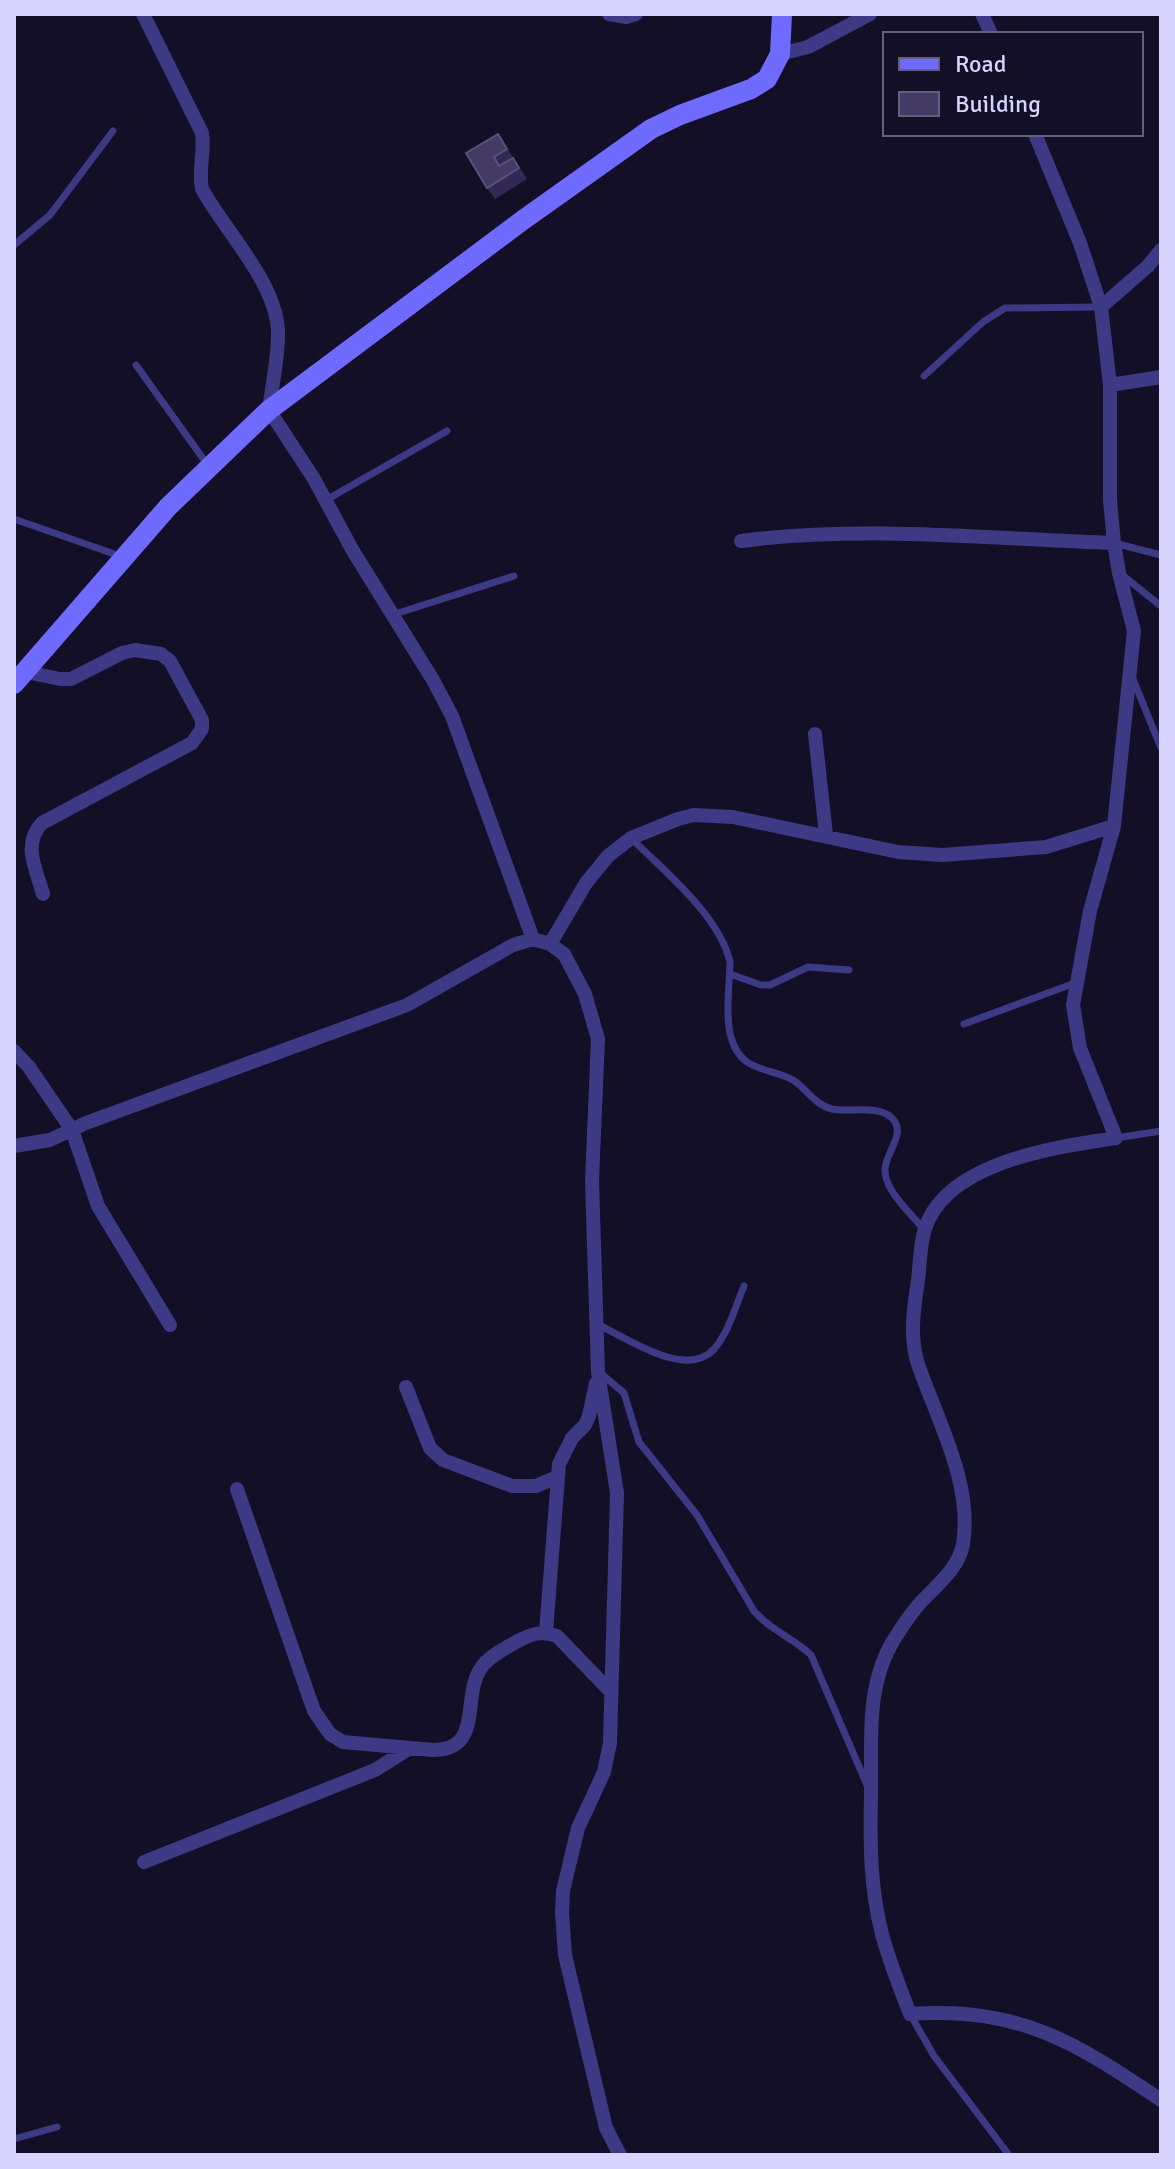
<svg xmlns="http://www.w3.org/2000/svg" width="1175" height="2169" font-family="Signika,sans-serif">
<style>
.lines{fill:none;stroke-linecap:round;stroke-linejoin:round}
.lane{stroke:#3d3a85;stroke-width:7}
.street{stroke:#3d3a85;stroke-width:14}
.secondary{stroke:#6f6bff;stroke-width:20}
.wall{fill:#312854}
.building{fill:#433a66;stroke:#5a527e;stroke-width:2}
</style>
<rect width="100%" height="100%" fill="#130f26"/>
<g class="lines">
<path class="lane" d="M14,245l36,-30 63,-84
M136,365l71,99
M924,376l59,-54 22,-14 96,-1
M326,500l121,-69
M14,519l109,38
M1114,543l47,12
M1121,574l40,32
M392,615l122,-39
M1133,679l28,69
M631,838c33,33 88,77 99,124 0,29 -11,80 17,100 13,9 32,10 46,18 13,8 23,26 39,29 17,4 46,-5 60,9 15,15 -6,34 -7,51 -1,22 27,45 39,61
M730,974l31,11h9l38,-18 41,3
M964,1024l111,-41
M1116,1138l45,-7
M597,1324c30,14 90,57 118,24 14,-17 21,-43 29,-62
M599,1372l25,21 15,49 58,73 57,96c16,19 39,27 57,44l56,130
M910,2014l24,42 75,99
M14,2139l43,-12"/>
<path class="street" d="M143,14l59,119c3,19 -4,37 0,56 23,42 73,92 76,141 1,26 -6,54 -9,80l45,69 39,72 80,129 19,36 81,223
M609,14l17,3 10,-3
M982,14l9,20
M780,54l28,-7 62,-33
M1035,134l45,109 21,64 9,78v115l4,43 5,30 15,58 -20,195 -24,85 -17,94 7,43 36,90c-60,9 -173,24 -192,94 -4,15 -4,32 -6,48 -4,27 -9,57 0,84 19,56 55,119 45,180 -4,24 -26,41 -42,58 -10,11 -20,26 -28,39 -28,47 -21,102 -22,154 -1,47 -1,93 11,139 7,27 18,54 28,80 110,-7 163,27 251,86
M1101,307l47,-41 13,-16
M1110,385l51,-8
M741,541c123,-16 250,-2 373,2
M26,672l34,7h11l51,-26 13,-3 26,4 9,7 32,59v9l-10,14 -150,80c-20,21 -6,46 1,71
M815,734l11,101
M550,944l36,-61 22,-27 23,-18 47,-19 16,-4 39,2 165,35 44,3 104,-8 68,-21
M14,1051l15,16 43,63 26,76 72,119
M14,1146l36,-6 36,-17 321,-118 106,-60 20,-6 17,5 14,10 21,40 13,45 -6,142 6,191 19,121 -7,250 -6,29 -26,56 -15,63 -1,22 3,42 41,173 14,27
M406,1387l24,61 13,12 69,26h24l21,-9
M237,1489l77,222 16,23 13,8 90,8c51,0 28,-53 48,-82 7,-11 23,-19 35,-26 15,-8 25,-12 41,-6l54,56
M546,1632l13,-168 13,-26 13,-13 4,-9 7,-33
M144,1862l231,-92 35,-22"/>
<path class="secondary" d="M14,684l154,-177 101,-97 254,-190 128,-91 29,-14 71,-26 16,-10 13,-25 2,-40"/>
</g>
<path class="wall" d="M498,134l29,45 -32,20 -8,-11z"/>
<path class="building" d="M498,134l9,15 -13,8 5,9 14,-8 6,10 -32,20 -21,-35z"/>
<rect width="1175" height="2169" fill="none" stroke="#d9d4ff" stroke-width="32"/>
<rect x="883" y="32" width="260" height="104" fill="#130f26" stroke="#625e7d" stroke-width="2"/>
<rect x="899" y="58" width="40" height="12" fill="#6f6bff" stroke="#625e7d" stroke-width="2"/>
<text x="955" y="72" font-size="24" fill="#d9d4ff">Road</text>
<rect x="899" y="92" width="40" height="24" fill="#433a66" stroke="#625e7d" stroke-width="2"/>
<text x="955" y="112" font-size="24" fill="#d9d4ff">Building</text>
</svg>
